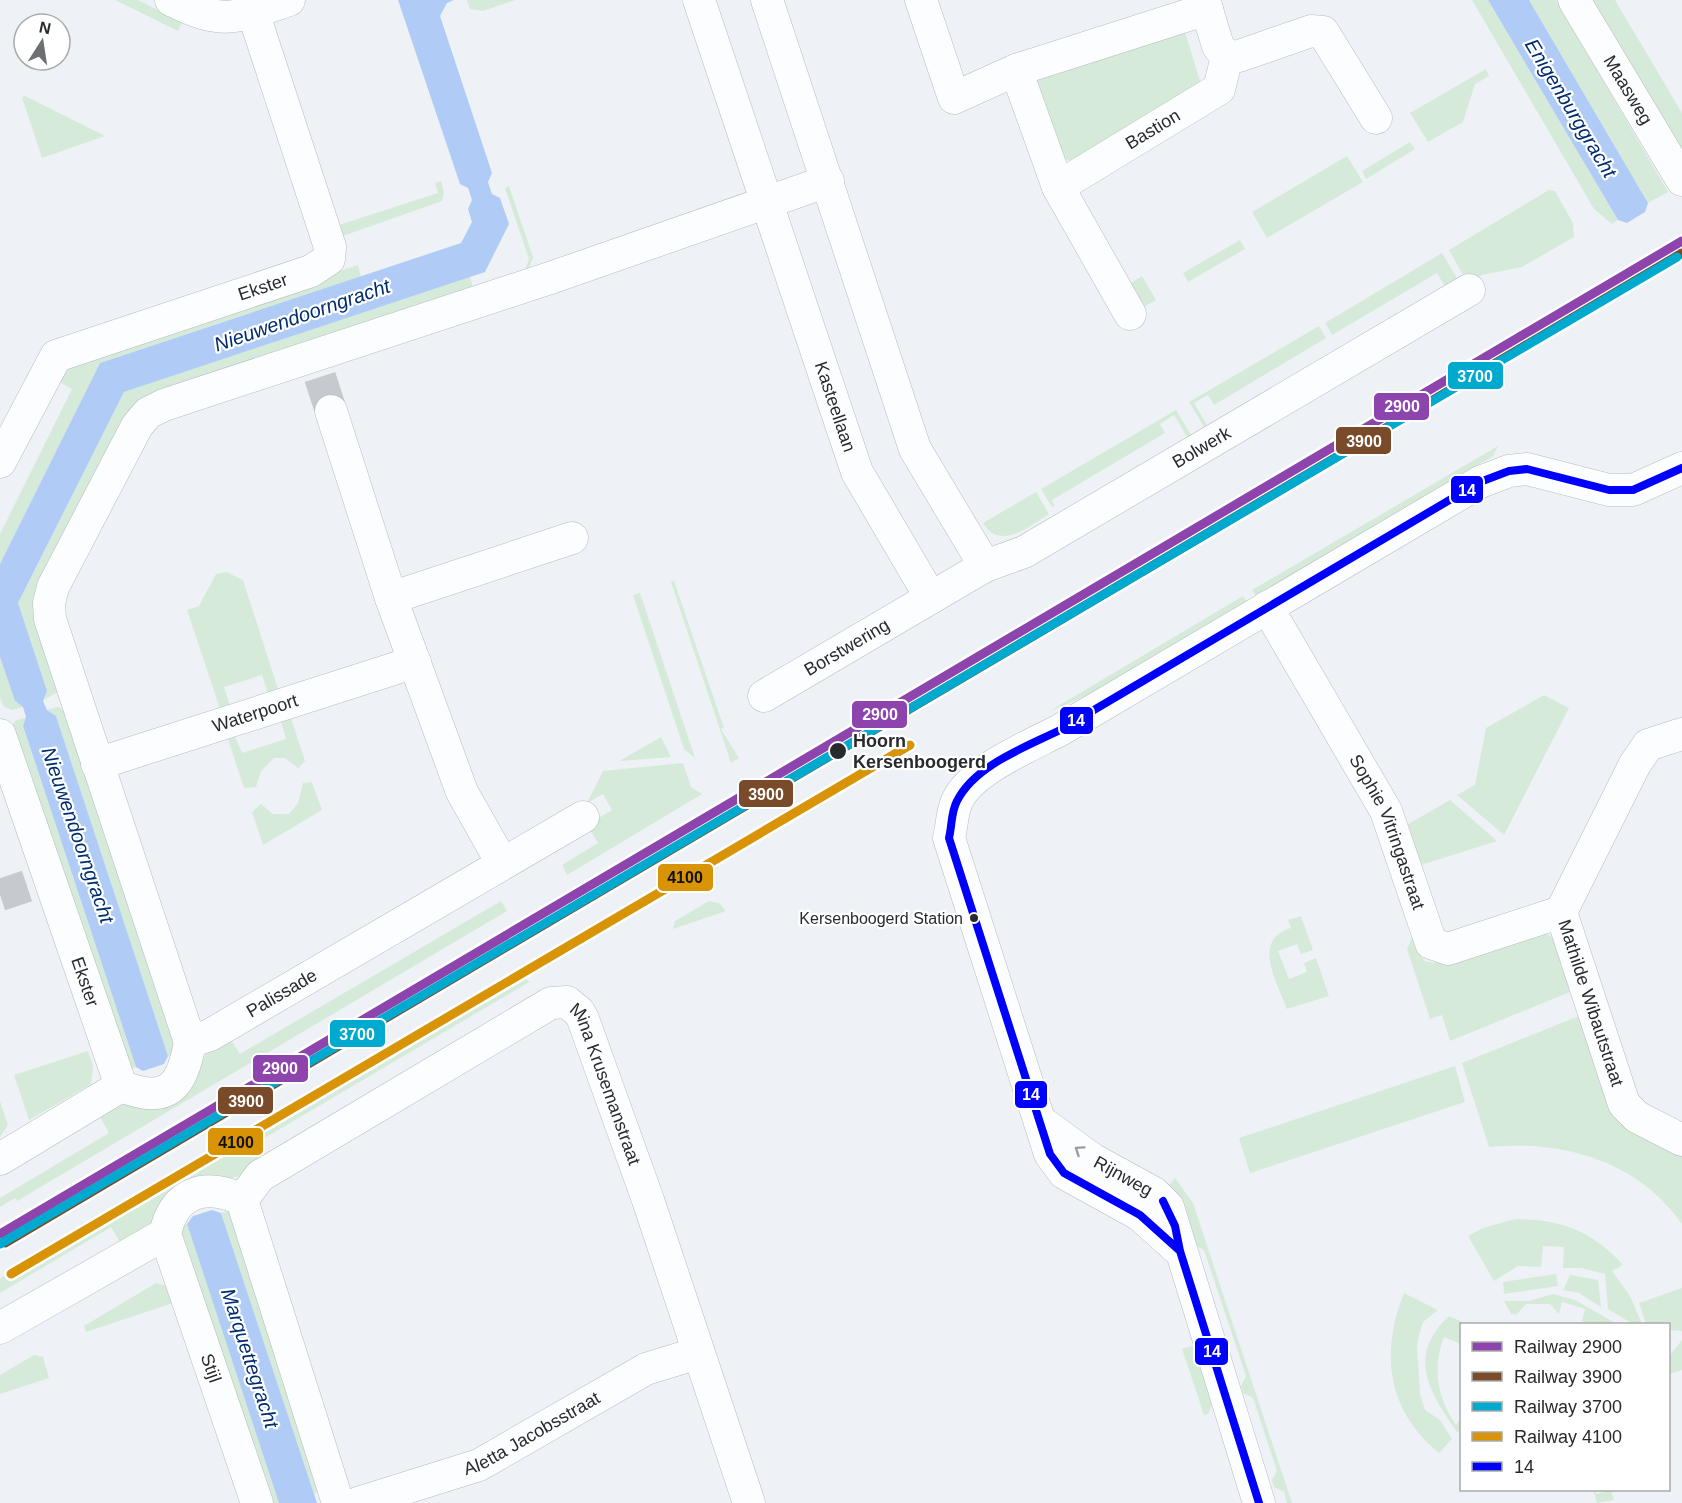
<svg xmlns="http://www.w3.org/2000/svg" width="1682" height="1503" font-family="Arial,sans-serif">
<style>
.green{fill:#d5ead9}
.water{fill:#b0ccf6}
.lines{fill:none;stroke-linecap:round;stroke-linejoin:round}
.minor-tunnel{stroke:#c6cace;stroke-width:32;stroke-dasharray:32 16;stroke-linecap:butt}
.minor-casing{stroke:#b8bbbe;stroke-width:33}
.minor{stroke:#fcfdfe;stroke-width:32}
.bus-1-casing{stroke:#fff;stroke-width:12}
.bus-1{stroke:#00f;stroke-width:8}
.rail-1-casing{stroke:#fff;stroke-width:14}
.rail-2-casing{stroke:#fff;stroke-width:14}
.rail-3-casing{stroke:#fff;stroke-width:14}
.rail-4-casing{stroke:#fff;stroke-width:14}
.rail-1{stroke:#8e44ad;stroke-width:9}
.rail-2{stroke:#7a4b2a;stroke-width:9}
.rail-3{stroke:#00a9ce;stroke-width:9}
.rail-4{stroke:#d89307;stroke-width:9}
.oneway{stroke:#9d9ea0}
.stop-dot{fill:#282a2d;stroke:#fff;stroke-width:2}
.labels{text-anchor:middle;stroke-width:4.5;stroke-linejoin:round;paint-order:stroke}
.bus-label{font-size:16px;fill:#282a2d;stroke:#fff;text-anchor:end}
.street-label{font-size:18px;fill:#282a2d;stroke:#fff}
.stop-label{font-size:18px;font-weight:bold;fill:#282a2d;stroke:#fff;text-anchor:start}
.water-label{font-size:20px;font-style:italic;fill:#002d6f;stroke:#fff}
.line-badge{stroke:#fff;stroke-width:2}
.badge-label{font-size:16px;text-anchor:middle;font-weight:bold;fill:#fff}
.pale-badge-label{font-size:16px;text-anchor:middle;font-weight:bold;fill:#111}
</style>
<rect width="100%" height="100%" fill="#eef2f6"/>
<path class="green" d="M115,0h23l44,22 -4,9z
M467,0h48l-32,11 -13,-2z
M1472,0h16l130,220 -6,4 -18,-15z
M1529,0h27l112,192 -20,11z
M1591,0h24l67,113v41z
M1185,32l18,59 -129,71 -16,-6 -28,-80z
M1486,69l3,7 -14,8 -12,38 -35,20 -18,-29z
M25,96l80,40 -63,22 -20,-61z
M1410,142l5,7 -49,30 -4,-8z
M1347,156l16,26 -96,56 -15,-26z
M441,181l3,11 -2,9 -102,36 -4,-11 102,-33 -3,-10z
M509,186l24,71 -6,17 -3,-2 5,-13 -24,-71z
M1549,190l6,1 18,32 1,14 -52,30 -40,8 -15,7 -18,-32z
M1240,240l5,9 -57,33 -5,-9z
M1442,253l18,30 -13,7 -10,-17 -105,62 -7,-12z
M358,265l3,12 -261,86 -100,201v-30l72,-145 -14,-8 15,-21z
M470,276l3,12 -323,108 -112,196 20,100 -15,8 -25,-97 106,-211z
M1142,276l14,24 -16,9 -14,-23z
M1319,326l7,12 -112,67 -6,-10 -14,8 13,22 -3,2 -15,-25z
M1176,410l15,25 -4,2 -13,-22 -14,9 5,9 -113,67 3,6 -3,1 -11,-18z
M1498,446l-5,10 -237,140 -4,-6z
M1036,492l13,22c-18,11 -49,38 -66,9z
M226,572l17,8 36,112 -11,1 -6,-18 -38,12 6,19 -9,6 -34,-102 12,-4 17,-32z
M674,581l50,147 -3,1 18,29 -8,5 -60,-181z
M640,593l55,165 -11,-9 -51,-154z
M1243,596l4,6 -154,91 -45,19z
M0,657l15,44 8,6 -11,3 -9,-4 -3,-9z
M1544,695l25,13 -65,127 -47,-40 18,-10 11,-57z
M58,707l8,3 114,343 -12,3 -112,-340 -9,-6z
M290,715l15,46 -7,7 -13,-10h-11l-13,13 -5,16 -12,1 -17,-52 7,-2 8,19 44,-14 -5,-18z
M26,717l-3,10 113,340 -12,4 -113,-344 4,-6z
M661,737l10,20 -50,4v-1z
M683,763l8,24 11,7 -135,81 -5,-10 36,-22 -11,-18 25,-15 -9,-16 -16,9 16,-32z
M312,782l10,28 -59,35 -11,-33 9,-8 12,10h16l9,-11 5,-20z
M1450,800l47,41 -79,25 -13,-40z
M501,901l6,10 -490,290 -2,-3 -15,9v-9l109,-65 -10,-18 100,-44 7,-18 23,-16 11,17z
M709,901l10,2 7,8 -53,18 2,-8z
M1301,916l12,34 -12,4 -4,-10 -19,7 11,28 18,-7 -3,-9 12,-5 13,38 -42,13c-10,-26 -36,-70 4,-81l-3,-8z
M1544,932l14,9 17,49 -125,51 -8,-26 -12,4 -23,-70 5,-11 4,-1 8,24 10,2 94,-29z
M523,974l6,8 -278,164 9,16 -21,14 -14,4 -103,65 -11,-18 -111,66v-14l5,-4 3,5 40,-24 -1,-4z
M1579,1016l37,98 66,39v71c-44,-63 -119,-84 -193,-77l-27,-84z
M88,1051l5,15 -2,18 -62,36 -15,-45z
M1455,1066l10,36 -215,71 -11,-35z
M0,1101l8,24 -8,12z
M1175,1178l18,25 99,300h-5l-3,-11 -10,-5 -2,-7 5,-9 -24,-73 -10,-5 -2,-7 5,-10 -42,-126 -11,-6 -27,-55z
M229,1211l94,277 -9,6 -93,-281z
M1515,1219c45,0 78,12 108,46l-11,6 18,25 12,28 -11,-1 -23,-14 -3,-35 -24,-6h-18l1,-21 -21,-1 -2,21 -23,-1 -24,15 -26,-45 15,-8z
M187,1224l92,279h-12l-89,-275z
M1556,1274l2,12 -54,8 -1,-12z
M1570,1275l28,5 3,27 -22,-14 -16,-3z
M156,1283l11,3 6,17 -87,29 -2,-6z
M1682,1288v43l-13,-1 -1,-6h-22l-7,-21z
M1404,1293l34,17 -15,12 -4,13 -2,12 3,47 5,16 15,10 12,19 -13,14c-52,-42 -59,-100 -35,-160z
M1553,1294l22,6 42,24h-30l-5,-3 3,-12 -23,-7 -3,12 -9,-10h-24l-10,11 -5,-1 -7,-13h25z
M1449,1316l18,8h-5l-1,20 -17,-7c-12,32 -7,60 12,88l5,-7v10l-3,5c-29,-41 -52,-77 -9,-117z
M1682,1340v30l-13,4v-18z
M1195,1345l18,57 -5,12 -4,1 -22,-66z
M34,1355l9,2 6,21 -49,16v-19z
M1593,1490l4,4 14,-4 3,10 -17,3z"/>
<path class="water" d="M398,0h56l-7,3 -7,13 52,157 -4,9 4,12 8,4 9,26 -24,48 -361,120 -106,211 29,88 -4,10 4,9 9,6 112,340 -4,8 -21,7 -7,-4 -113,-341 3,-9 -3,-10 -8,-6 -15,-44v-93l100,-201 361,-120 11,-21 -4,-13 4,-9 -4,-12 -8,-4z
M1488,0h41l119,203 -3,9 -18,11 -9,-3z
M212,1210l9,3 96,290h-38l-92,-279 6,-8z"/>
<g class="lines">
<path class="minor-tunnel" d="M320,377l11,34
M0,895l27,-9"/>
<g class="minor-casing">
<g id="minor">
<path d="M171,0c52,26 65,18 118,0"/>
<path id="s1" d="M699,0l158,472 74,126"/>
<path d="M767,0l148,449 70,117"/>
<path d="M921,0l33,98 62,-28 191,-61"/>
<path d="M1204,0l14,46 9,11 12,-1 72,-25 12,1 53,86"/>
<path id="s2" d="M1574,0l108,180"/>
<path d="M1016,70l42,117 72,127"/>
<path id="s3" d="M1058,187l161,-98 8,-32"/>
<path d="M331,411l60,187 71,194 40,71"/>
<path id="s4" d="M0,462l56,-106 255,-85 18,-12 1,-12 -77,-235"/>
<path d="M391,598l181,-60"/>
<path id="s5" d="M1267,607l119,204 45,132 17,6 113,-37"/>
<path id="s6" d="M764,696l221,-130 39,-14 445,-262"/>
<path id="s7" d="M1682,734l-34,11 -13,19 -74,148 63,192 13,13 45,23"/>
<path id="s8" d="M0,735l121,351"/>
<path id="s9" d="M97,764l318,-102"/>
<path d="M190,1042l-140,-423 -1,-16 4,-16 84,-161 11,-13 16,-8 389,-128 275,-96"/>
<path id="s10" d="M1040,1121l52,38 62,34 14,14 91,296"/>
<path id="s11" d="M0,1159l121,-73c47,19 61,1 69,-44l20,-7 373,-218"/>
<path id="s12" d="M242,1200l18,-24 291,-173 16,-1 12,10 4,7 65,181 101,303"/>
<path d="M1180,1251l-40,-36 -76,-42 -14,-19 -101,-316c3,-12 3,-26 8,-37 14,-31 73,-55 103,-71l420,-248 29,-11 18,-2 82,21h24l49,-22"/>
<path d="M0,1328l165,-94"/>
<path d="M257,1503l-92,-269c9,-42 40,-52 77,-34l96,303"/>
<path id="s13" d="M358,1503l121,-38 167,-96 52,-16"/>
</g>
</g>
<use href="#minor" class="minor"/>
<g class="bus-1-casing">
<path id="bus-1" d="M1163,1201l12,25 5,25 79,252
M1180,1251l-40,-36 -76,-42 -14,-19 -101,-316c3,-12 2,-26 8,-37 18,-36 69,-54 103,-71l420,-248 29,-11 18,-2 82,21h24l49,-22"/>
</g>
<use href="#bus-1" class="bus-1"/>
<g class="rail-1-casing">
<path id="rail-1" d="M0,1234l1682,-993"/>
</g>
<g class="rail-2-casing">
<path id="rail-2" d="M5,1243l1677,-990"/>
</g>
<g class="rail-3-casing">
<path id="rail-3" d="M0,1244l1677,-987"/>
</g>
<g class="rail-4-casing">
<path id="rail-4" d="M11,1274l899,-529"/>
</g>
<use href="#rail-1" class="rail-1"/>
<use href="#rail-2" class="rail-2"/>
<use href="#rail-3" class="rail-3"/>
<use href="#rail-4" class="rail-4"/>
</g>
<defs><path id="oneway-chevron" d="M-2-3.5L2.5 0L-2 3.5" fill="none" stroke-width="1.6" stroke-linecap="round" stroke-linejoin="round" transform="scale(1.5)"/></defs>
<use class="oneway" href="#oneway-chevron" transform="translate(1079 1150) rotate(-146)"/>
<g class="stop-dot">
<circle cx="838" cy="751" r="9"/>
<circle cx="974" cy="918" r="5"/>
</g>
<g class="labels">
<g class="bus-label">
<text x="963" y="924">Kersenboogerd Station</text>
</g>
<g class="street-label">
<text dy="6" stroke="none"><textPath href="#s2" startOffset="105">Maasweg</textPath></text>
<text dy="6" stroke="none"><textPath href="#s3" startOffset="111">Bastion</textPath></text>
<text dy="6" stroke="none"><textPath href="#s4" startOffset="338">Ekster</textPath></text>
<text dy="6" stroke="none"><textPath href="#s1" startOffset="429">Kasteellaan</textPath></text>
<text dy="6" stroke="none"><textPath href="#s6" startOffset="504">Bolwerk</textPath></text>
<text dy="6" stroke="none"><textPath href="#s6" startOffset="96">Borstwering</textPath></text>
<text dy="6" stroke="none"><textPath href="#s9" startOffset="166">Waterpoort</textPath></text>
<text dy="6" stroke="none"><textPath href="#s5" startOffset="256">Sophie Vitringastraat</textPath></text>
<text dy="6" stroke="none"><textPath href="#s8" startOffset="261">Ekster</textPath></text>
<text dy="6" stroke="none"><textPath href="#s11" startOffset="348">Palissade</textPath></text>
<text dy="6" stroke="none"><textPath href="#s7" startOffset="320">Mathilde Wibautstraat</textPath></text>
<text dy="6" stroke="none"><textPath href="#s12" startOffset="477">Mina Krusemanstraat</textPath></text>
<text dy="6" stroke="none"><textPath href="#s10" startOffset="100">Rijnweg</textPath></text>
<text transform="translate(211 1368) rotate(71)" y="6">Stijl</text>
<text dy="6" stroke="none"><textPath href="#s13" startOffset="188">Aletta Jacobsstraat</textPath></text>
</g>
<g class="stop-label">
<text x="853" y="747">Hoorn<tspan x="853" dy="21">Kersenboogerd</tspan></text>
</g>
<g class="water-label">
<text transform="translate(1571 108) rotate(59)" y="7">Enigenburggracht</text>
<text transform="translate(302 315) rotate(-19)" y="7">Nieuwendoorngracht</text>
<text transform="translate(78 835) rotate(71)" y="7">Nieuwendoorngracht</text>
<text transform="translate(250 1358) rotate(72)" y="7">Marquettegracht</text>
</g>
</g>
<g class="line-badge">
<rect x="1447" y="361" width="57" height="29" rx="6" fill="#00a9ce"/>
<rect x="1373" y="392" width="57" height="29" rx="6" fill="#8e44ad"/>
<rect x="1335" y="426" width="57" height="29" rx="6" fill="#7a4b2a"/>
<rect x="1450" y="475" width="34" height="29" rx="6" fill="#00f"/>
<rect x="851" y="700" width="57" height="29" rx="6" fill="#8e44ad"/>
<rect x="1059" y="706" width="35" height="29" rx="6" fill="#00f"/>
<rect x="738" y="779" width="56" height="29" rx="6" fill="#7a4b2a"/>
<rect x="657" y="863" width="57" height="29" rx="6" fill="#d89307"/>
<rect x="329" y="1019" width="57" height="29" rx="6" fill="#00a9ce"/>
<rect x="252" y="1054" width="57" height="29" rx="6" fill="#8e44ad"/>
<rect x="1014" y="1080" width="34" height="29" rx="6" fill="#00f"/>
<rect x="217" y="1086" width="57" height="29" rx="6" fill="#7a4b2a"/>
<rect x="207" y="1127" width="57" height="29" rx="6" fill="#d89307"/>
<rect x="1194" y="1337" width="35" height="29" rx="6" fill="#00f"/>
</g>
<g class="badge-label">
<text x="1475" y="382">3700</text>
<text x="1402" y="412">2900</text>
<text x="1364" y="447">3900</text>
<text x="1467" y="496">14</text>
<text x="880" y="720">2900</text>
<text x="1076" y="726">14</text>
<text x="766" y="800">3900</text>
<text x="357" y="1040">3700</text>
<text x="280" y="1074">2900</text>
<text x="1031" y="1100">14</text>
<text x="246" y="1107">3900</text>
<text x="1212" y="1357">14</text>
</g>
<g class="pale-badge-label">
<text x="685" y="883">4100</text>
<text x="236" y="1148">4100</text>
</g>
<rect x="1460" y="1323" width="210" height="168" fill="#ffffff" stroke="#a9aaab" stroke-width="1.5"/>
<rect x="1472" y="1342" width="30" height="9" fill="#8e44ad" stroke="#a9aaab" stroke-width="1.5"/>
<text x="1514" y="1353" font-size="18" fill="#282a2d">Railway 2900</text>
<rect x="1472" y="1372" width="30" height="9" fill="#7a4b2a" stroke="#a9aaab" stroke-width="1.5"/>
<text x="1514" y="1383" font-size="18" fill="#282a2d">Railway 3900</text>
<rect x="1472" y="1402" width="30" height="9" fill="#00a9ce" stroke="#a9aaab" stroke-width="1.5"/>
<text x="1514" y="1413" font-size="18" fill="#282a2d">Railway 3700</text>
<rect x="1472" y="1432" width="30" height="9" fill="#d89307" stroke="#a9aaab" stroke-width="1.5"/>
<text x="1514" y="1443" font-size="18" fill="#282a2d">Railway 4100</text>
<rect x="1472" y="1462" width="30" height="9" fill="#0000ff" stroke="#a9aaab" stroke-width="1.5"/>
<text x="1514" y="1473" font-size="18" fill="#282a2d">14</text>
<g transform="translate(42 42) rotate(12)"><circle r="28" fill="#ffffff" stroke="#a9aaab" stroke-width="1.5"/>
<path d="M0-4.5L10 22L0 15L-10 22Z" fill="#6d7073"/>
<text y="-9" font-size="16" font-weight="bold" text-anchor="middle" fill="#282a2d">N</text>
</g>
</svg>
